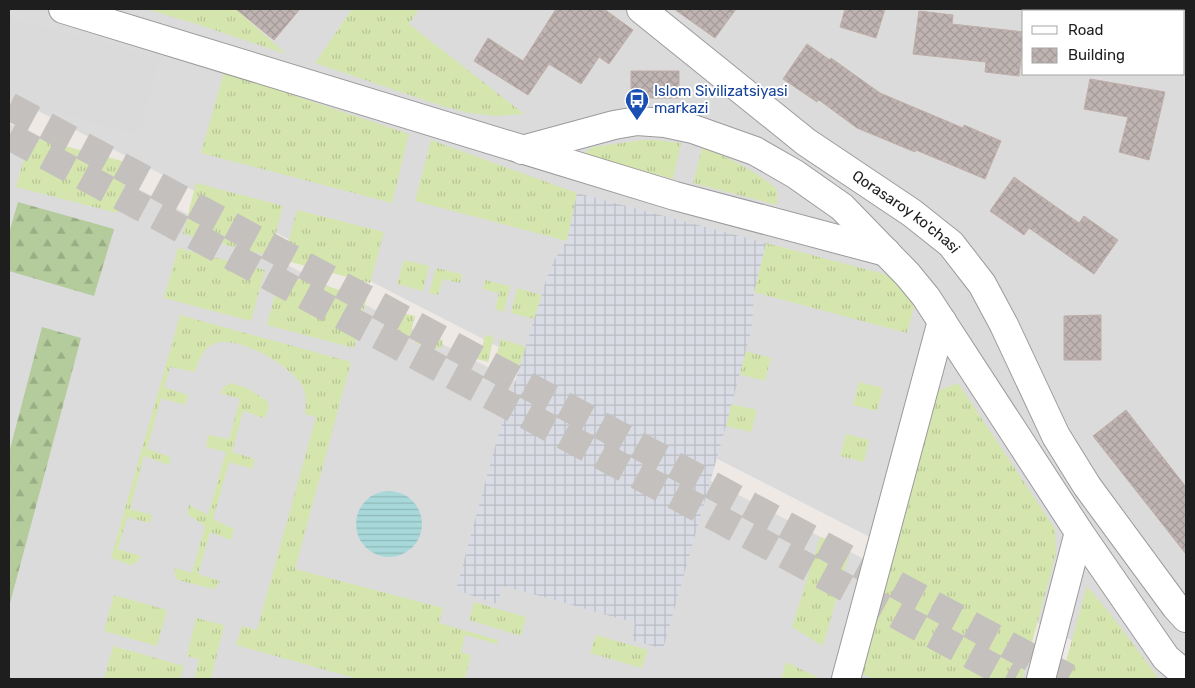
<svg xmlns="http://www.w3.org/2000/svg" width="1195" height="688" font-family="Rubik,sans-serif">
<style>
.residential{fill:#dcdbdb;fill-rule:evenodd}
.grass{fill:url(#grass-tufts)}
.forest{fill:url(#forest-firs)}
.parking{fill:#dadada}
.plaza{fill:url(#plaza-grid)}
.water{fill:url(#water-rules)}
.building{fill:url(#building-cross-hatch);stroke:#bfaea8}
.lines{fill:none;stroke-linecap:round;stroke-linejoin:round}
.major-tunnel{stroke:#c4c0bd;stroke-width:28;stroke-dasharray:28 14;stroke-linecap:butt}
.minor-casing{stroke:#9b9b9b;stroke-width:30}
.minor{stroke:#fff;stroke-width:28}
.labels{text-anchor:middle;stroke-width:4;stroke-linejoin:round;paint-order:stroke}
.transit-label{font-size:15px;fill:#164399;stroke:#fff;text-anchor:start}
.street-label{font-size:15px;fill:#1e1e1e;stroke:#fff}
</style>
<defs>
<pattern id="grass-tufts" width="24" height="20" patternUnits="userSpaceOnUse" patternTransform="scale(1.25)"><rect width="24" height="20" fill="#d5e5ae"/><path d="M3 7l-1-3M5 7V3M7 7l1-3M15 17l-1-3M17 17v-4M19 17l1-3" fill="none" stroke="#b6c495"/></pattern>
<pattern id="forest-firs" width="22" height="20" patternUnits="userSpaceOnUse" patternTransform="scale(1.25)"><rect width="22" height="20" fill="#b4cb9c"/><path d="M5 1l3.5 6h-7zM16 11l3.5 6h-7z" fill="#9aae86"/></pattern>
<pattern id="plaza-grid" width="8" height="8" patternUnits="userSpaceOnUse" patternTransform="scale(1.25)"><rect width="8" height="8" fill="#d9dce4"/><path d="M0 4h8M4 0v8" fill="none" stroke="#babcc3"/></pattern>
<pattern id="water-rules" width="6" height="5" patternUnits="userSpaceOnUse" patternTransform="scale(1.25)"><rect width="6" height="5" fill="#a8d8d9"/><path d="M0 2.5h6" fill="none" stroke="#90b9ba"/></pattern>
<pattern id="building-cross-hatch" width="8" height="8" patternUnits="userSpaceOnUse" patternTransform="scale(1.25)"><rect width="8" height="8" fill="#bfb4b2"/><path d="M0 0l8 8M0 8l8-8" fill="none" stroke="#a49a99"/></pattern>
</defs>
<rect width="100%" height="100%" fill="#eee9e5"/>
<path class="residential" d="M9,9h1177v670h-39l-1138,-583zM1024,11h160v63h-160z
M9,123l1043,532 45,24h-1088z"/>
<path class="grass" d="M146,9h90l50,45 -83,-28z
M352,9h67l-10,15 115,90 -28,2 -27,-3 -27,-7 -127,-43z
M224,72l185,62 -17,69 -191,-50z
M30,137l100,26 -13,50 -101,-26z
M431,140l146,53 -10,48 -152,-40z
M643,140h12l26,3 -8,36 -91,-25 11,-7z
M702,148c27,9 53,23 75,41v16l-84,-22z
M196,183l87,23 -13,50 -87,-22z
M297,210l87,22 -14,51 -87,-23z
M766,243l118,31c15,9 22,18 30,33l-7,26 -153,-41z
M178,248l87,22 -14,51 -87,-23z
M404,260l25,6 -6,25 -26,-7z
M436,268l26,6 -2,9 -17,-4 -5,16 -9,-2z
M280,274l87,23 -13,51 -87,-23z
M485,280l25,6 -6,26 -9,-3 4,-16 -16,-4z
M517,288l25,7 -7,24 -24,-6z
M389,309l26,7 -6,24 -26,-6z
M180,315l171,47 -56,207 148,39 -4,15 59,17 -1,4 -32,-9 -4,17 10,3 -6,24h-107l-122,-34 6,-19 15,4 59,-213 -11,-3c1,-10 2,-18 -2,-27 -11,-21 -66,-53 -89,-43 -11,4 -16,17 -19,28l-25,-5 -6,20 24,8 -3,10 -24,-7 -14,51 24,8 -2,8 -25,-9 -14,53 22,6 -2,8 -23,-6 -9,32 23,7 -4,6 -6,3 -20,-7z
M422,318l9,2 -5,16 17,4 -2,9 -26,-6z
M485,335l9,2 -6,25 -26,-7 2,-9 17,5z
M501,339l25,8 -7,23 -25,-7z
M745,351l26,7 -6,23 -26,-7z
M859,382l24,6 -6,23 -24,-6z
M231,383l18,6 18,12c2,7 2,11 -3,17l-21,-7 -11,41 23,7 -3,10 -23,-7 -16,57 21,10 -3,11 -21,-8 -12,42 22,7 -3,5 -4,3 -35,-9c-4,-3 -4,-7 -3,-12l17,5 13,-47 -18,-12 2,-9 19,10 18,-63 -20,-5 2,-12 21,4 11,-40 -20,-6 4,-6z
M958,383l97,146 1,25 -34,125h-150l-13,-7 73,-279z
M731,404l26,6 -6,22 -25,-6z
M846,434l23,6 -5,22 -24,-6z
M820,537l32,8 -29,101 -31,-19z
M1087,586l25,30 47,63h-98z
M114,595l53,15 -10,36 -53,-15z
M474,602l52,15 -5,19 -52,-16z
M196,618l28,7 -13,54h-17l5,-20 -12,-3z
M596,635l52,15 -6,18 -52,-15z
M113,646l71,20 -4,13h-76z
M786,662l35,17h-40z"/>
<path class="forest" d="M18,202l96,27 -20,67 -85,-25v-38z
M42,327l39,11 -72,269v-154z"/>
<path class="parking" d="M9,18l150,39 -20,77 -130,-33z"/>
<path class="plaza" d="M577,193l189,50 -12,49 -2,36 -28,105 -61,216 -31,-9 3,-17 -70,-20 -62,-17 -6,18 -41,-14 38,-140 23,-75 31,-101 7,-15 12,-18z"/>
<path class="water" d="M356 524a33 33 0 1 1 66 0a33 33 0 1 1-66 0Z"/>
<path class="building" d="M236,9h64l-26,31z
M556,9h48l29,21 -24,34 -10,-7 -18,27 -32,-20 -21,31 -54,-34 14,-23 35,23z
M674,9h62l-21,29z
M845,9h40l-9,29 -36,-11z
M919,11l34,4 -1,9 72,8 -5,44 -34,-4 1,-10 -73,-8z
M807,44l23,16 1,-2 49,35 83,35 1,-3 37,16 -16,38 -69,-29 -1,2 -58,-24 -38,-28 -2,2 -34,-23z
M631,71h48v27h-48z
M1090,79l75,13 -16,68 -30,-8 9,-35 -44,-8z
M1014,177l65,46 5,-7 34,24 -24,34 -65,-46 -5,7 -34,-24z
M1101,315v45h-37v-44z
M1126,410l60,77v67l-93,-118z"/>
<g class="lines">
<path class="major-tunnel" d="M9,106l1062,573
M9,136l1006,543"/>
<g class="minor-casing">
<g id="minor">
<path d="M63,9l612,187 211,56"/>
<path id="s1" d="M641,9l165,133 106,71 39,31 31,40 22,41 52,111 31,50 89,121 10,11"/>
<path d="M522,150l92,-25 23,-4 28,2 28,6 62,22 40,23 47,33 66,68 18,22 153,235 87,126 20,17"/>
<path d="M846,679l96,-358"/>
<path d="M1041,679l38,-147"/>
</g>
</g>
<use href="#minor" class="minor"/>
</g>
<defs>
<g id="bus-pin" transform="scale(1.25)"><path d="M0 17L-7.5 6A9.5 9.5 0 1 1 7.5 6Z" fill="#1a4fb4" stroke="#fff"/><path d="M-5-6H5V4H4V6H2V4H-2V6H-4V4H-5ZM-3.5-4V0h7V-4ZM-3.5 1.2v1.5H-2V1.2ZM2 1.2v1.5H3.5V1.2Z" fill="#fff"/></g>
</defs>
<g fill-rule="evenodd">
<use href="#bus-pin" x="637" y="100"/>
</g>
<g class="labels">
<g class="transit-label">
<text x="654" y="96">Islom Sivilizatsiyasi<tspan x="654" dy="17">markazi</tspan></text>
</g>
<g class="street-label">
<text dy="5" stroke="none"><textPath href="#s1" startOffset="334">Qorasaroy ko'chasi</textPath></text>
</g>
</g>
<rect width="1195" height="688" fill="none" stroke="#1e1e1e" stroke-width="20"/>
<rect x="1022" y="10" width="162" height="65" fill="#ffffff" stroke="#a5a5a5"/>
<rect x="1032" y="26" width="25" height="8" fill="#ffffff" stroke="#a5a5a5"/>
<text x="1068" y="35" font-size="15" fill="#1e1e1e">Road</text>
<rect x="1032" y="48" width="25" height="15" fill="url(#building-cross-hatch)" stroke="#a5a5a5"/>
<text x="1068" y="60" font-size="15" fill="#1e1e1e">Building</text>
</svg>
